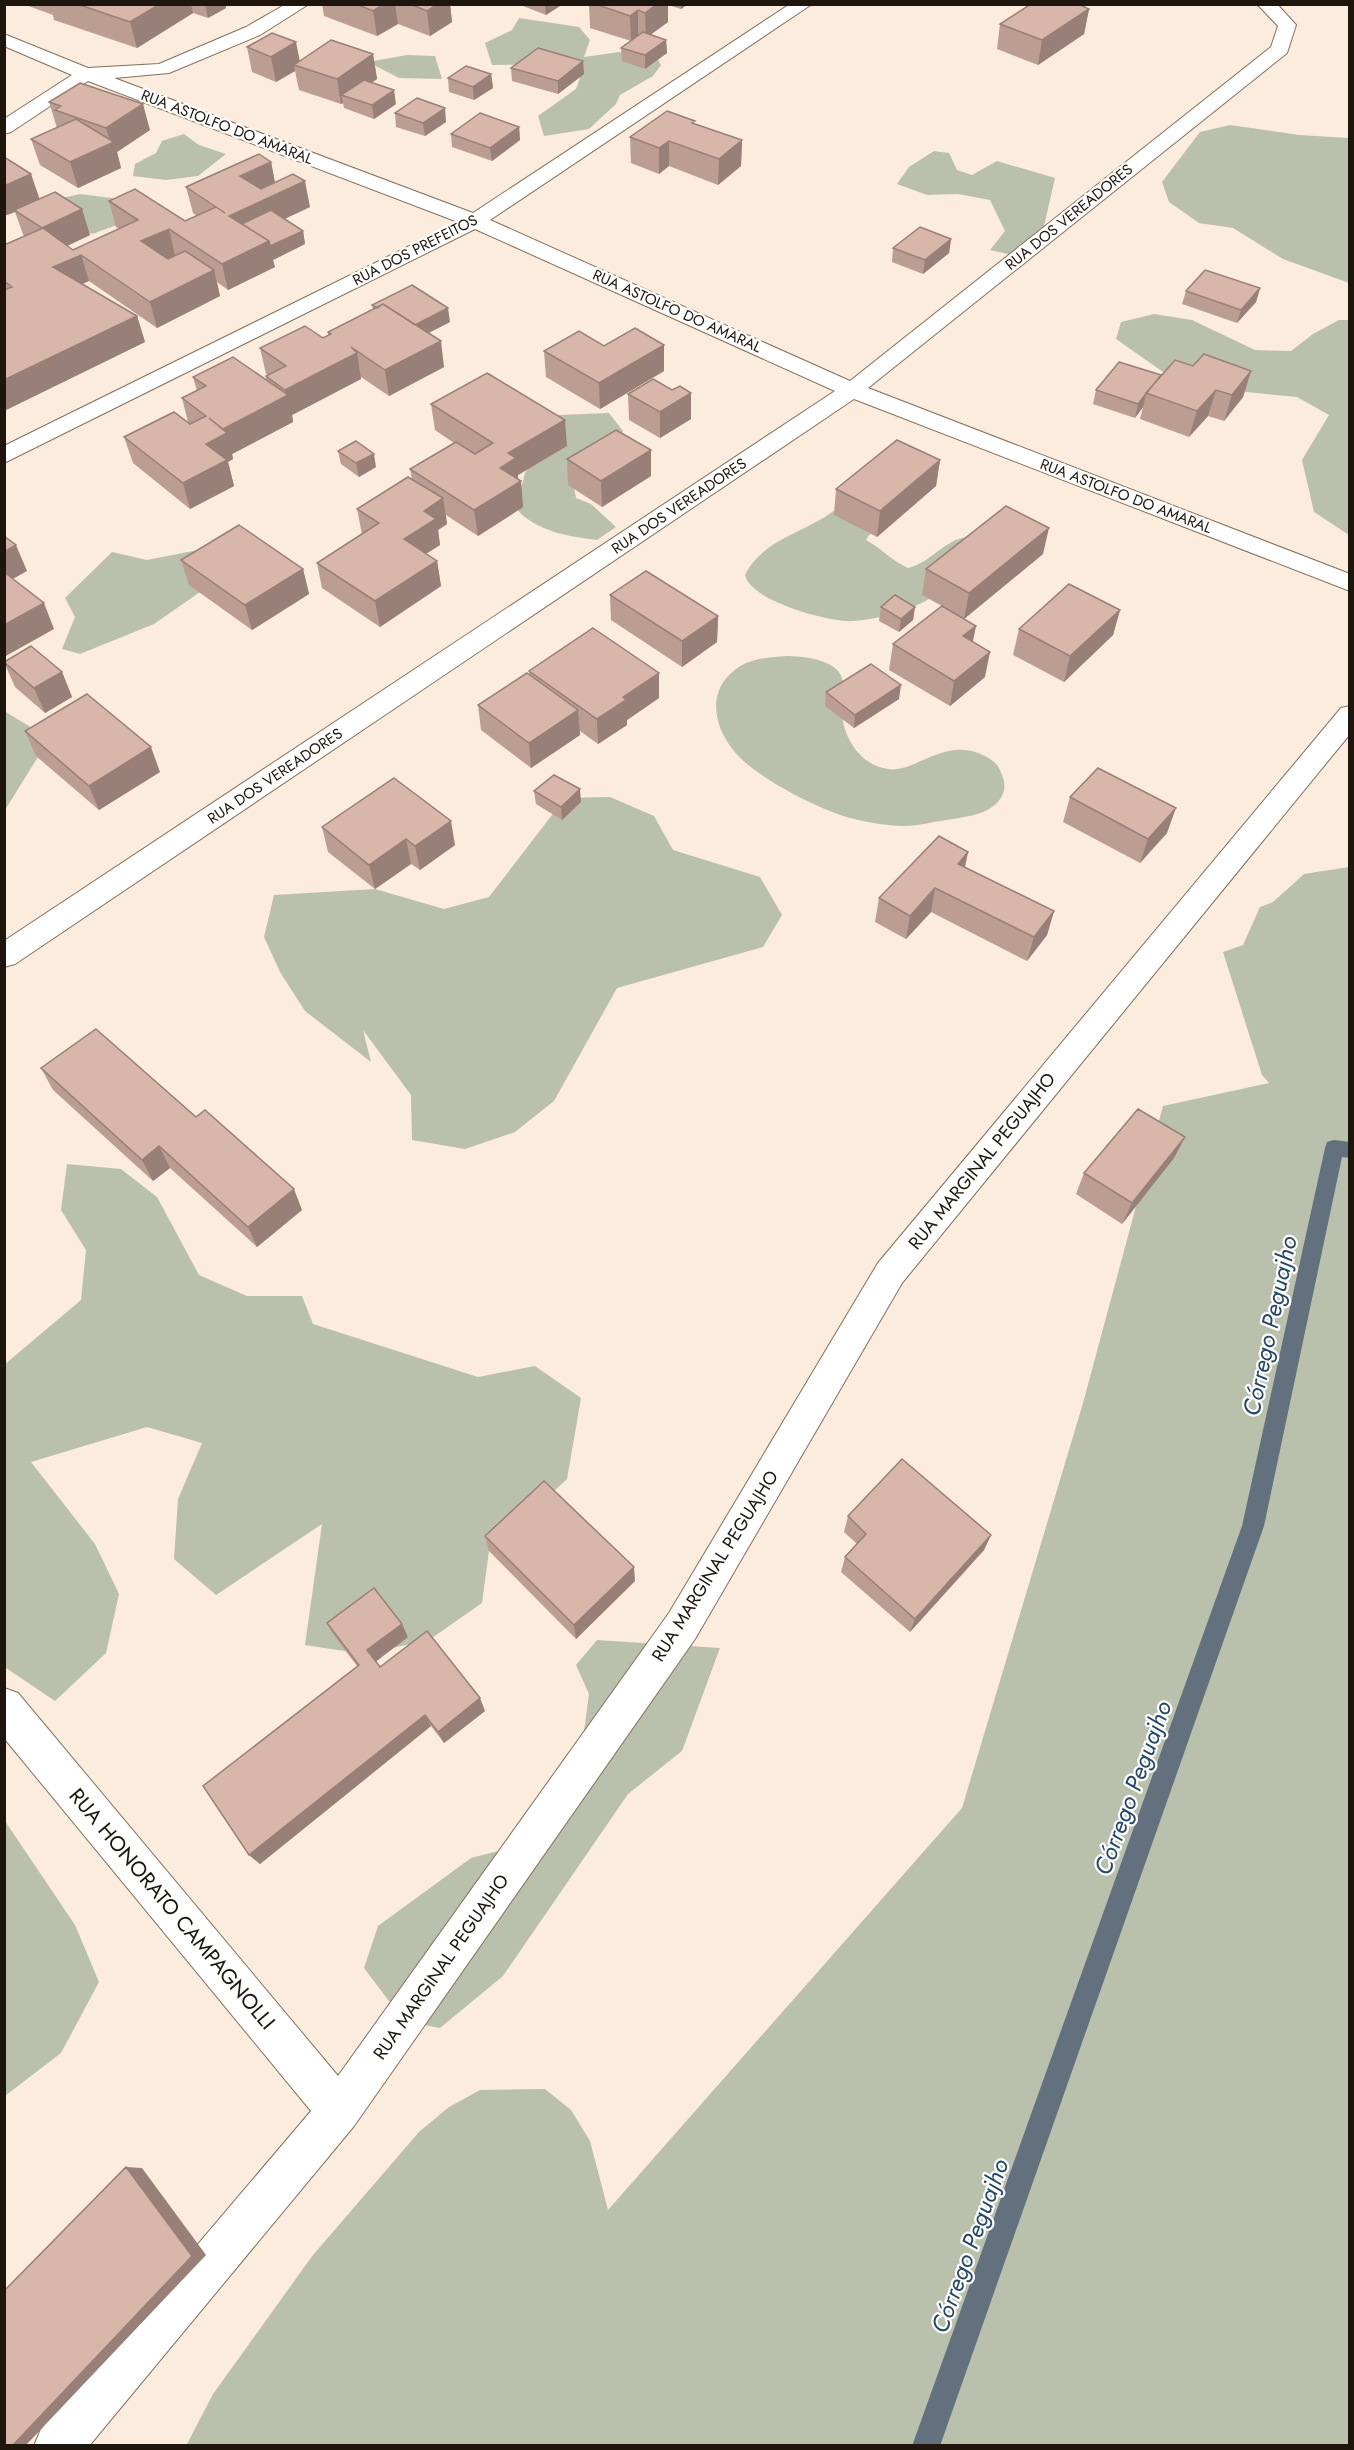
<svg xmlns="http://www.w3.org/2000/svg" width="1354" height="2450" font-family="Jost,sans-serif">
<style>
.green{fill:#b9c1ac}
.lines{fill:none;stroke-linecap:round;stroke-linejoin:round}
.stream{fill:#63707e;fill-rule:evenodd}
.minor-casing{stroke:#856f5a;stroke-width:2}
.minor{fill:#fff;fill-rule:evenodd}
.wall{fill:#bb9d92}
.shaded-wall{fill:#987f77}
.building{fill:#d9b6aa;stroke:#987f77;stroke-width:1.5}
.labels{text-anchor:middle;stroke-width:4.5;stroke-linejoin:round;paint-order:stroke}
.far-street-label{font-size:15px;fill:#1e150d;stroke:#fff}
.street-label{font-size:18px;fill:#1e150d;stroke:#fff}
.near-street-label{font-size:21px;fill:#1e150d;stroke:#fff}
.near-water-label{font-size:24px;font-style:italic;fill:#24476b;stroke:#fff}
</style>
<rect width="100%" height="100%" fill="#fbecde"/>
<path class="green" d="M519,18l60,9 11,13 -6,17 35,-5 38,6 4,7 -8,11 -33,19 -4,9 -27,25 -45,7 -6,-20 38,-27 4,-11 -31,-14 -57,1 -7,-22 27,-13z
M407,55l28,1 7,23 -43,-1 -31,-16z
M1230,125l69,10 50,3v145l-66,-24 -50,-31 -34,-5 -30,-21 -7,-20 38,-50z
M184,134l15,11 27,9 -28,22 -32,4 -33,-4 2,-12 21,-11 6,-12z
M934,151l15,2 8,17 15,5 25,-14 58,17 -13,57 -29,20 -23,-5 15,-19 -15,-31 -32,-6 -31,1 -30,-11 12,-17z
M80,194l47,6 -10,25 -25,9 -23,-14 -15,-20z
M1154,314l38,6 63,30 36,1 22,-17 26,-14h10v215l-35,-23 -12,-52 27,-45 -32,-18 -114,-11 -67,-47 5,-17z
M609,413l14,18 -8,16 -42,35 3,16 15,6 25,23 -19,13c-30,-4 -59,-8 -81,-31l9,-36 14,-24 1,-21 19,-13z
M840,506l37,25 -8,4 -3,5c15,8 26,21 42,28 23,-5 37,-30 61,-31 -7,11 -32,58 -40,62 -20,12 -51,20 -75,22 -23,2 -104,-20 -109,-46 19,-38 65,-43 95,-69z
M213,547l26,18 -85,59 -74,30 -18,-5 13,-32 -10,-19 47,-46 35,8z
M786,656c16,0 50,3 56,22 3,11 -1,24 0,36 2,24 17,48 41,54 29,9 56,-29 95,-15 7,3 14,6 19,12 4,6 9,17 7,25 -5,22 -32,26 -51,29 -16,2 -34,7 -50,7 -16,0 -37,-4 -53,-8 -31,-9 -80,-34 -104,-55 -33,-28 -46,-77 0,-100 12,-5 27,-6 40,-7z
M4,711l53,32 -11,1 -41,66z
M610,797l44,19 19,34 87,27 22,38 -19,32 -146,41 -63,113 -39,31 -50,17 -53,-9 -1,-45 -48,-65 8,32 -66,-51 -25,-39 -16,-35 10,-42 101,-6 69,20 45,-12 76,-99z
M1349,867v1578l-1163,1 27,-52 100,-139 106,-123 30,-25 31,-17 65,-1 26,21 19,31 18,69 354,-402 121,-405 80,-297 106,-23 -7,-8 -39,-123 20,-7 17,-38 13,-5 31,-28z
M67,1164l54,5 36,28 42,78 48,21h55l11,28 165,53 57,-11 46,32 -14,81 -78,72 -7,52 -53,37 -65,14 -59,-9 17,-121 -106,71 -42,-36 4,-60 24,-56 -55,-16 -116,35 64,82 24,50 -13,59 -51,48 -49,-33 -1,-4 -1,-299 77,-65 5,-50 -25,-40z
M597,1640l123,8 -38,103 -54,43 -125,182 -63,52 -36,-7 -40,-53 14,-42 93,-68 75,-19 32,-63 11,-82 -13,-29z
M5,1821l70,104 24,57 -38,71 -56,43z"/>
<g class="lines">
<path class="stream" d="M1334,1140l16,2v16l-8,-1 -78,369 -324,920h-28l330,-920 83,-378 2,-6z"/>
<g class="minor-casing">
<path id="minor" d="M286,4h23l-49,31 -91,38 -55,5 359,135 317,-209h22l-322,216 360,161 421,-334 7,-21 -21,-22h20l19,21 -9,28 -419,335 482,186v17l-496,-192 -839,565 -11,3v-26l831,-550 -360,-162 -471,234v-17l454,-224 -370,-141 -77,51 -7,2v-15l68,-44 -68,-29v-12l84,34 71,-4 87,-37z
M1350,706v28l-448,549 -207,356 -341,487 -265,320h-55l7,-17 270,-318 -307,-373v-50l14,5 320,383 331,-463 209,-350 463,-555z"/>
</g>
<use href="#minor" class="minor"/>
</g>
<path class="wall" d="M23,4h202l1,4 -18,10 -15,-5 -56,35 -83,-28 -1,-5z
M322,4h128l2,18 -22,14 -32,-12 -21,12 -53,-20z
M518,4h45l-17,11z
M589,4h99l-7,5 -13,-4v17l-18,13 16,5 1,13 -22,16 -23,-8 -1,-13 10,-7 -41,-13z
M1089,9l-5,25 -46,31 -41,-16 3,-25z
M247,47l53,14 73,-7 4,25 -5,3 24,22 -22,15 -30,-11 -1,-5 -2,1 -42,-14 -4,-19 -19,11 -24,-10z
M583,61l1,13 -26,20 -46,-13 -1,-13z
M491,74l2,14 -19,12 -25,-8 -1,-14z
M49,102l101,28 -33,22 4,16 -43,20 -38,-23 -9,-26 26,-11z
M395,113l51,9 -21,14 -29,-9z
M695,124l47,16 -1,26 -23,19 -49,-19 -10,8 -28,-11 -1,-26z
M519,127l1,13 -28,21 -40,-14 -1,-13z
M4,157l35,42 51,36 -23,11 6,4 46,-21 -3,-2 -7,-26 76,20 12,-5 -4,-3 -7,-26 85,-25 4,21 35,24 -26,12 19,12 2,13 -32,16 2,7 -47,23 -11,-8 3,14 -63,32 -68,-47 -7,3 55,32 8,26 -141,69v-166l20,-8 -9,-25 -11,4z
M951,239l-2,14 -26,21 -31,-12 1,-14z
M1260,288l-4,14 -19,21 -55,-19 4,-13z
M372,305l78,17 -22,11 16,34 -55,29 -28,-19v2l-69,36 1,7 -61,32 1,5 -5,3 6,24 -44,23 -57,-46 -9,-26 64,-15 -6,-24 15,-7 -4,-14 73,3v-4l2,-1 -2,-1 -6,-26 63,-10 5,-3v-3l45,-23z
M604,346l60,25 -64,38 -54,-32 -2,-26z
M1193,366l58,5 -8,26 -19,24 -16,-5 -19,21 -49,-18 3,-12 -8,11 -42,-14 3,-14 64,-13z
M672,390l19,29 -31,19 -31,-18 -1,-26z
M431,404l136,42 -49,29v4l3,2 2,26 -45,29 -32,-21 1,9 -9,6 2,15 -14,9 11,7 4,25 -61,41 -58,-39 -5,-25 45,-29 -5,-25 55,-30 -2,-10 44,-26 -19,-13z
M651,450v26l-49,31 -34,-22 -1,-26z
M338,451l38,16 -17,10 -18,-13z
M940,460l-4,26 -59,51 -43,-22 2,-26z
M1043,554l-79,65 21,58 -35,29 -61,-36 4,-26 49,-38 -20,-11 4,-26z
M181,560l122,9 6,25 -57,36 -63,-45z
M610,595l108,21 -1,26 -35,25 -71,-47z
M881,607h34l-2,13 -14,12 -20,-11z
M1120,610l-7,25 -49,47 -51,-27 6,-26z
M4,662l58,10 10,25 -27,16 -30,-26z
M529,671l130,2v25l-32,22v5l-29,19 -18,-13v4l-49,33 -50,-38 -3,-25 51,-30z
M826,692l73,7 -45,29 -29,-22z
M25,731l135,41 -61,38 -63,-54z
M534,791l47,11 -19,18 -26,-16z
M1070,797l97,36 -27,30 -77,-41z
M322,827l133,18 -35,25 -9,-6 -36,25 -47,-37z
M968,852l-3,15 89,44 -7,24 -20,26 -96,-49 -25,27 -31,-17 4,-24z
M41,1068l261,142 -45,37 -87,-79 -17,13 -100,-91z
M1185,1137l-11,21 -52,66 -46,-30 8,-21z
M848,1516l143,19 -7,15 -74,82 -69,-60 4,-15 12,-13 -13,-12z
M485,1536l150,45 -59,58 -87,-88z
M327,1623l81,14 -32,24 4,6 105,44 -41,32 -13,-17 -171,138 -11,-9 108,-189 -22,-29z"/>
<path class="shaded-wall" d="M160,4h31l2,9 -56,35 -7,-26z
M205,4h20l1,4 -18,10z
M384,4h11l3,20 -21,12 -4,-25z
M437,4h13l2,18 -22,14 -3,-25z
M545,4h18l-17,11z
M656,4h12v18l-22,16 -1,-25z
M681,4h7l-7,5z
M1089,9l-5,25 -46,31 4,-25z
M638,10v26l-7,5 -1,-25z
M666,40l1,13 -22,16v-14z
M296,42l5,25 -7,-2 1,6 -19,11 -5,-25z
M373,54l4,25 -27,19 -9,-3 2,8 -2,1 -4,-25z
M583,61l1,13 -26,20v-13z
M491,74l2,14 -19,12 -1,-13z
M394,90l2,14 -22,15 -2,-14z
M143,104l7,26 -33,22 4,16 -43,20 -8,-26 41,-18 -5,-16z
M445,108l1,14 -21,14 -2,-13z
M519,127l1,13 -28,21 -2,-13z
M742,140l-1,26 -23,19 1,-26z
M669,141v25l-10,8v-26z
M271,162l5,26 -31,14 -5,-26z
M31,174l9,26 -26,10 1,2 -11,4v-30z
M305,181l5,26 -60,28 -21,-19z
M82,209l8,26 -40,19 -8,-26z
M169,229l6,26 -27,12 -7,-26z
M303,231l2,13 -32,16 2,7 -47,23 -6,-26 47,-23z
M951,239l-2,14 -26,21 2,-14z
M81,255l8,26 -27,12 -9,-26z
M214,270l6,26 -63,32 -7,-26z
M1260,288l-4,14 -19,21 4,-13z
M448,308l2,14 -39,20 -2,-14z
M137,316l8,26 -141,69v-31z
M441,341l3,26 -55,29 -4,-26z
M664,345v26l-64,38 -1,-26z
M357,353l4,26 -69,36 1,7 -61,32 1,5 -5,3 6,24 -44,23 -7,-26 23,-39 19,-9 -2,-6 63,-33 -1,-6z
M1251,371l-8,26 -19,24 8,-26z
M1216,390l-8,26 -19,21 8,-26z
M691,393v26l-31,19v-26z
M1146,394l-3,13 -8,11 3,-14z
M565,420l2,26 -49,29v8l3,-2 2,26 -45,29 -4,-26 34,-57z
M651,450v26l-49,31 -1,-26z
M374,454l2,13 -17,10 -3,-14z
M940,460l-4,26 -59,51 3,-26z
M443,498l4,26 -9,6 2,15 -32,20 -4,-26 20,-28z
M1049,528l-6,26 -79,65 5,-26z
M16,545l11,26 -23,13v-32z
M437,561l4,25 -61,41 -5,-26z
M303,569l6,25 -57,36 -7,-25z
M44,603l10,26 -50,28v-32z
M915,607l-2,13 -14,12 2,-13z
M1120,610l-7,25 -49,47 6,-26z
M718,616l-1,26 -35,25v-26z
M976,626l-5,25 -8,-15z
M990,652l-5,25 -35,29 4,-25z
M62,672l10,25 -27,16 -11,-25z
M659,673v25l-32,22v5l-29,19 -1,-25 26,-22z
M901,685l-2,14 -45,29 1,-13z
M578,710l2,25 -49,33 -2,-25z
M151,747l9,25 -61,38 -10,-24z
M580,789l1,13 -19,18 -1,-13z
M1176,808l-9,25 -27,30 8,-24z
M451,821l4,24 -35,25 -5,-24z
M406,839l5,25 -36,25 -6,-24z
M968,852l-5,24 -5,-12z
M935,888l-4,24 -25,27 4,-23z
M1054,911l-7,24 -20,26 7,-24z
M1185,1137l-11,21 -52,66 10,-21z
M159,1146l11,22 -17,13 -11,-21z
M294,1189l8,21 -45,37 -9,-20z
M991,1535l-7,15 -74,82 5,-13z
M634,1567l1,14 -59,58 -2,-14z
M402,1624l6,13 -34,26 -7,-13z
M480,1698l5,13 -41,32 -6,-11z
M425,1715l6,11 -171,138 -11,-9z
M126,2167l16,1 64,87 -180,190h-13z"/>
<path class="building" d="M77,4h83l-30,18z
M356,4h28l-11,7z
M410,4h27l-10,7z
M595,4h62l-12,9 -7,-3 -8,6z
M1031,4h47l11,5 -47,31 -42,-16z
M643,32l23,8 -21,15 -24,-7z
M272,33l24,9 -25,15 -24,-10z
M331,40l42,14 -36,25 -43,-14z
M538,48l45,13 -25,20 -47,-13z
M466,66l25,8 -18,13 -25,-9z
M364,80l30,10 -22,15 -31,-10z
M80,83l63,21 -37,24 -51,-18 6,-4 -12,-4z
M417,98l28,10 -22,15 -28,-10z
M667,111l28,10 -3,2 50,17 -23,19 -50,-18 -10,7 -29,-11z
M480,113l39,14 -29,21 -39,-14z
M76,119l38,23 -44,20 -39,-23z
M259,154l12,8 -31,14 21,13 32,-15 12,7 -76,35 40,25 -47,23 -53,-35 -28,12 27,18 17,-8 29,19 -64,32 -69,-47 -28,12 84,49 -133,64v-90l8,-3 -8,-6v-36l39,-17 30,22 65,-30 -29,-19 26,-12 50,32 31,-14 9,6 -39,-26z
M4,157l27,17 -27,12z
M55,192l27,17 -40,19 -28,-18z
M271,210l32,21 -33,15 -1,-5 -27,-17z
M920,227l31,12 -26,21 -32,-12z
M1205,270l55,18 -19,22 -55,-19z
M412,285l36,23 -33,17 -32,-21 -6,4 -5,-3z
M383,304l58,37 -56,29 -34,-23 6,6 -72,37 -19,-14 20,-10 -26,-18 45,-22 18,12 8,-4 -3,-2z
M635,328l29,17 -65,38 -55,-32 35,-20 25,15z
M1204,354l47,17 -19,24 -16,-5 -19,21 -51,-18 29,-33 18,6z
M233,357l55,38 -65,34 -14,-11 18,15 -21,11 21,16 -44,23 -59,-46 50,-25 16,12 16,-8 -24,-18 24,-12 -13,-9z
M1119,362l42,13 -23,29 -42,-14z
M487,373l78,47 -57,33 8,5 -16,10 21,13 -47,29 -64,-41 46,-27 19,12 18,-11 -62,-39z
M653,379l19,11 8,-4 11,7 -31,19 -32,-18z
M616,430l35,20 -50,31 -34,-22z
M897,440l43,20 -60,51 -44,-22z
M356,441l18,13 -18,9 -18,-12z
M408,477l35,21 -19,13 12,8 -32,20 33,22 -62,40 -58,-38 62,-40 -22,-14z
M1006,506l43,22 -80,65 -43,-24z
M239,525l64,44 -58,36 -64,-45z
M4,536l12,9 -12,7z
M646,571l72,45 -36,25 -72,-46z
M4,572l40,31 -40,22z
M1069,584l51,26 -50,46 -51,-27z
M895,595l20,12 -14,12 -20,-12z
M942,606l34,20 -13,10 27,16 -36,29 -61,-37z
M593,628l66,45 -36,24 3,3 -29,19 -68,-48z
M31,646l31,26 -28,16 -30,-26z
M871,664l30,21 -46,30 -29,-23z
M527,673l51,37 -49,33 -51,-38z
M87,694l64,53 -62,39 -64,-55z
M1098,768l78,40 -28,31 -78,-42z
M554,775l26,14 -19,18 -27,-16z
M394,778l57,43 -36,25 -9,-7 -37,26 -47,-38z
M939,836l29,16 -10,12 96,47 -20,26 -99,-49 -25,28 -31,-18z
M96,1029l100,88 9,-7 89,79 -46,38 -89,-81 -17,14 -101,-92z
M1138,1109l47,28 -53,66 -48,-30z
M902,1459l89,76 -76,84 -70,-62 21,-23 -18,-18z
M544,1481l90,86 -60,58 -89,-89z
M374,1588l28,36 -35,26 13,17 47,-36 53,67 -42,34 -13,-17 -176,140 -46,-69 156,-121 -32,-42z
M126,2167l66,89 -179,189h-9v-154z"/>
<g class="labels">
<g class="far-street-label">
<text transform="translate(227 127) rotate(21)" y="5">RUA ASTOLFO DO AMARAL</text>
<text transform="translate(1069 217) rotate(-39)" y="5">RUA DOS VEREADORES</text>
<text transform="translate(415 250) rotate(-27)" y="5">RUA DOS PREFEITOS</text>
<text transform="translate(677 311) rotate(24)" y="5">RUA ASTOLFO DO AMARAL</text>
<text transform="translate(1126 496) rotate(21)" y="5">RUA ASTOLFO DO AMARAL</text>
<text transform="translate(679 506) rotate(-34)" y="5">RUA DOS VEREADORES</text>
<text transform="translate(275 776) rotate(-34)" y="5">RUA DOS VEREADORES</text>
</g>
<g class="street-label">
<text transform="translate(982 1161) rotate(-51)" y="6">RUA MARGINAL PEGUAJHO</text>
<text transform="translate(715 1566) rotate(-58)" y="6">RUA MARGINAL PEGUAJHO</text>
<text transform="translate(441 1967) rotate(-55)" y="6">RUA MARGINAL PEGUAJHO</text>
</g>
<g class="near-street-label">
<text transform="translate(172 1909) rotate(50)" y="7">RUA HONORATO CAMPAGNOLLI</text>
</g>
<g class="near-water-label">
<text transform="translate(1270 1326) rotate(-78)" y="8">Córrego Peguajho</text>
<text transform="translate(1133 1788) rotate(-70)" y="8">Córrego Peguajho</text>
<text transform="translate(970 2246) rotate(-70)" y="8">Córrego Peguajho</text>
</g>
</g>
<rect width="1354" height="2450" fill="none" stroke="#1e150d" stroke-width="12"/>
</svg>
